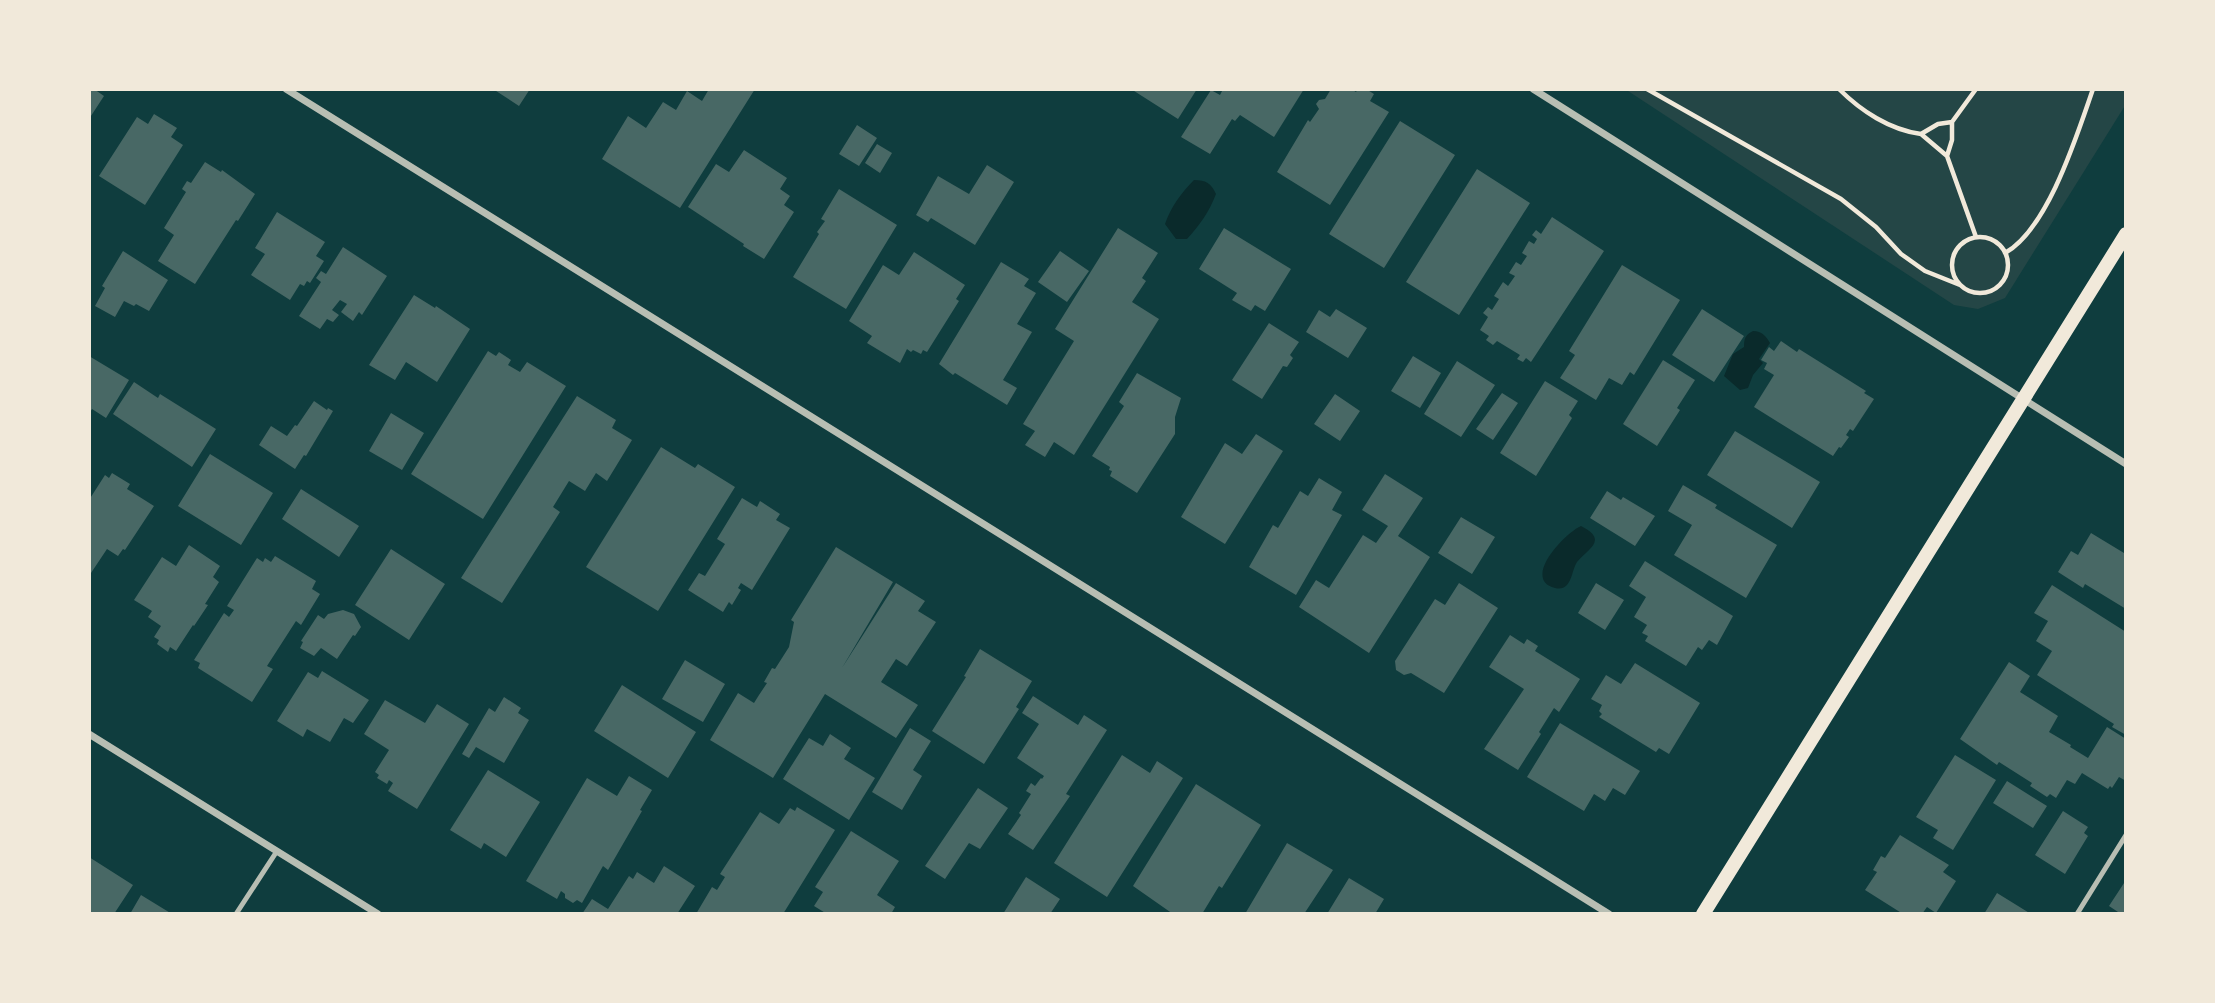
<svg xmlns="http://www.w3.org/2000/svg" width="2215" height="1003" font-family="'Fira Sans Condensed',sans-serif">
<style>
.green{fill:#244646}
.water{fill:#0a2a2b}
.building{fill:#486865}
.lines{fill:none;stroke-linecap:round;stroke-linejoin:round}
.path{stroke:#f1e9da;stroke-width:4.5}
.service{stroke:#b8beb3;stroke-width:5}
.minor{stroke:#b8beb3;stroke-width:7}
.secondary{stroke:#f1e9da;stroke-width:14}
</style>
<rect width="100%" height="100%" fill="#0f3d3e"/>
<path class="green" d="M1625,89h501v15l-121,194 -27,11 -24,-4z"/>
<path class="water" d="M1194,180c12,0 17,3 22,14 -7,18 -16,31 -29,45h-11l-11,-15c6,-17 16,-31 29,-44z
M1753,331c9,0 13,5 17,12l-11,16 4,4 -10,12 -5,13 -8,2 -16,-14 9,-22 11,-7c0,-8 1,-12 9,-16z
M1581,526c28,14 7,23 -4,36 -6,9 -5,30 -22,26 -34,-9 10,-55 26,-62z"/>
<path class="building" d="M89,89h5l10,7 -15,23z
M493,89h37l-11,17z
M709,89h46l-75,119 -78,-49 26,-43 18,12 17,-26 13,8 11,-19 15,10z
M1131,89h66l-19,30z
M1223,89h81l-30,48 -34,-22 -5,6 -3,-2 -22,35 -29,-17 30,-47 9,5z
M1331,89h20l5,3 2,-3h8l8,5 -4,7 19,11 -59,93 -53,-33 31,-52 2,2 9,-13 -3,-5 3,-4 6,-1z
M154,114l23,14 -6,9 12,8 -38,60 -46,-29 38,-59 11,7z
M1400,121l55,34 -71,113 -55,-34z
M857,125l20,13 -18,28 -20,-12z
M877,144l15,9 -12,20 -15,-10z
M744,150l43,28 -7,11 10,7 -6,9 10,7 -30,47 -21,-13 1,-2 -56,-37 28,-43 13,8z
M205,162l16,10 1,-2 33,24 -17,27 -2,-1 -41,64 -37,-23 16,-26 -10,-7 22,-36 -4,-3 5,-8 4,2z
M987,165l27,17 -39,63 -44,-27 -3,4 -12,-7 22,-39 31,18z
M1477,169l53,34 -71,112 -53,-33z
M839,189l58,36 -51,84 -53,-32 26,-43 -2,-2 8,-11 -4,-2z
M277,212l48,30 -9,14 8,5 -14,22 -3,-2 -3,5 -4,-2 -10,16 -39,-25 14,-21 -10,-6z
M1552,217l52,34 -73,111 -5,-4 -3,4 -6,-3 3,-4 -23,-14 -4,4 -7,-5 3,-4 -9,-6 8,-13 -5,-4 5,-6 4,3 7,-11 -5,-3 9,-14 5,4 7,-10 -6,-3 7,-11 5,3 6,-9 -5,-3 7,-12 5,3 3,-5 -5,-4 4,-5 5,4z
M1118,228l40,25 -16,25 4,3 -14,21 27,17 -85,136 -20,-13 -9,15 -20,-12 10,-14 -12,-7 51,-83 -19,-12z
M1224,228l67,41 -26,42 -10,-6 -4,6 -19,-11 5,-7 -38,-24z
M343,247l44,29 -25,39 -3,-3 -6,9 -12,-9 6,-8 -7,-4 -8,10 7,5 -6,7 -6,-3 -7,10 -21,-13 22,-34 -5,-4 5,-7 5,3z
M123,251l45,29 -19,31 -13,-7 -2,2 -10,-5 -9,16 -20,-11 10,-18 -3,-2z
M1060,251l29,20 -22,31 -29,-20z
M914,252l51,33 -9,14 3,2 -32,51 -4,-2 -2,4 -8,-4 -2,2 -4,-3 -7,14 -33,-20 5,-7 -23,-15 34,-56 16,10z
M1001,262l28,17 -5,7 12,7 -19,31 15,8 -29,48 14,8 -10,17 -52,-32 -2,2 -14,-11z
M1622,265l58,35 -46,75 -4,-3 -8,13 -13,-7 -13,22 -36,-22 15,-23 -6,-4z
M414,295l21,13 1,-2 34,23 -33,53 -31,-20 -11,18 -26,-15z
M1336,309l31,19 -19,30 -42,-26 13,-22 11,7z
M1702,309l42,27 -30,46 -42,-27z
M1269,323l30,19 -9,13 3,3 -6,9 -4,-1 -21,33 -30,-19z
M1781,341l16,11 2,-3 67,42 -2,2 10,6 -21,32 -3,-2 -4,6 3,2 -8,11 -2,-1 -6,9 -79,-49 20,-32 -10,-6 3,-6 -6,-3 8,-13 5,4z
M488,351l8,5 3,-4 12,8 -3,5 12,7 7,-10 39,24 -83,133 -72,-45z
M89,356l40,24 -23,38 -14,-9 -3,5z
M1413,356l28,17 -21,35 -29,-17z
M1663,360l32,20 -18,28 3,2 -23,36 -34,-22z
M1457,361l38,24 -34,52 -37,-23z
M1137,373l44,25 -6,19v17l-38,59 -27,-17 2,-5 -3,-1 1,-3 -18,-11 32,-50 -5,-4z
M1545,381l33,20 -9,14 3,3 -36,58 -36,-23z
M134,382l24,16 2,-4 56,35 -24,38 -79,-53z
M1502,393l16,10 -25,37 -17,-11z
M1335,394l25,17 -20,30 -26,-17z
M577,396l39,24 -4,8 20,12 -25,41 -11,-8 -11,18 -16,-10 -16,26 7,5 -58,91 -41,-25z
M314,401l13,9 1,-2 5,3 -27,45 -2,-1 -9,14 -36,-24 12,-19 16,10 8,-11 2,1z
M391,413l33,20 -22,37 -33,-19z
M1735,431l85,51 -28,46 -85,-53z
M1256,434l27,17 -58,93 -44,-27 44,-74 17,11z
M661,447l34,21 3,-4 37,23 -77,124 -72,-44z
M210,454l63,39 -32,52 -63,-39z
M112,473l18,11 -3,5 27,17 -29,44 -2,-1 -5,7 -11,-7 -18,27v-76l16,-25 4,3z
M1385,474l38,24 -25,38 32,21 -61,96 -70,-46 17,-27 13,8 34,-53 13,8 12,-17 -26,-16z
M1319,478l23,14 -10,18 10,5 -46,80 -47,-28 24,-42 5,3 22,-37 8,5z
M1683,485l34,20 -2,3 62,37 -31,53 -72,-43 18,-30 -24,-14z
M301,489l58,37 -20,31 -57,-38z
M1607,491l14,9 2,-3 32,19 -20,30 -45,-28z
M742,498l15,9 3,-6 20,13 -4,6 14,8 -38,62 -11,-7 -3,5 3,2 -9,15 -3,-3 -6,10 -35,-22 11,-17 6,3 20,-32 -8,-5z
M1461,517l34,20 -23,37 -34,-21z
M2091,533l33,20 2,-4v60l-41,-25 -2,4 -25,-16 13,-21 7,4z
M189,545l31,21 -7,11 6,5 -14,22 3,1 -14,21 -1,-1 -17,26 -6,-4 -2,5 -11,-8 2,-4 -5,-3 7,-11 -13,-9 4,-6 -18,-11 28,-43 14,9z
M836,547l57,35 -51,86 54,-85 29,18 -7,10 18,11 -29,44 -11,-7 -15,23 37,23 -22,33 -71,-44 -52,84 -63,-38 28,-47 16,10 5,-8 8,-12 -3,-1 8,-14 3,1 14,-22 5,-25 -3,-2z
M391,549l54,35 -36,56 -54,-35z
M275,556l41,25 -4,8 8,5 -19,31 -5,-4 -29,45 6,3 -21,33 -54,-34 2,-5 -6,-3 30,-47 5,4 5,-7 -7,-4 30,-48 6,4 2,-4 6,4z
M1645,561l88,55 -16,29 -8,-5 -7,10 -4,-3 -12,19 -41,-25 3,-5 -6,-3 5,-8 -13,-8 12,-20 -17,-11z
M1459,583l39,25 -54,85 -33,-20 -7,2 -8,-5 -1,-9 40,-62 10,6z
M1596,583l28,17 -19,30 -27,-17z
M2052,585l74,47v103l-14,-8 2,-3 -77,-49 15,-24 -16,-10 12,-20 -14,-8z
M343,610l11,4 7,13 -6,9 -2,-1 -16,24 -16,-11 -7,8 -14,-8 3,-6 -2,-1 17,-26 6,4 4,-5z
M1510,635l14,9 3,-5 11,7 -3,5 45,28 -21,33 -5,-4 -15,24 2,2 -23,36 -34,-21 40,-60 -35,-22z
M980,649l52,32 -16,26 3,2 -35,55 -52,-33 34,-54 -2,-1z
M685,660l40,24 -22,38 -41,-23z
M2009,662l21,14 -10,16 38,24 -9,16 22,13 -1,2 18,11 19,-31 19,12v42l-7,-4 -7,11 -2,-2 -2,3 -26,-16 -7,11 -8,-4 -11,18 -6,-4 -3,3 -17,-11 2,-3 -33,-21 -2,3 -37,-26z
M1635,663l65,40 -31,51 -10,-6 -3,4 -57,-35 3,-3 -3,-3 3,-6 -11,-6 15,-24 15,9z
M322,671l47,29 -16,23 -9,-5 -14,24 -23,-13 -4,8 -26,-16 31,-49 10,6z
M622,685l74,47 -28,46 -74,-47z
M1033,696l45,29 6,-10 23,15 -41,64 4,2 -37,54 -25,-16 13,-19 -2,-2 12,-19 -5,-3 5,-8 4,3 6,-8 1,1 2,-3 -27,-18 22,-34 -17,-11z
M504,697l17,11 -3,5 11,7 -25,43 -28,-16 -7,11 -7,-4 27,-46 6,4z
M385,700l40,23 12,-19 32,20 -52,85 -29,-18 5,-8 -4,-3 -2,4 -10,-6 2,-3 -4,-3 14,-22 -25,-16z
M1560,723l80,48 -15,24 -12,-7 -8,13 -11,-7 -10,17 -57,-34z
M910,728l21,13 -18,29 9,6 -20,34 -30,-18z
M830,734l21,14 -7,11 31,19 -26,42 -66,-41 26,-41 14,8z
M1122,755l28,18 7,-12 26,17 -76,119 -53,-34z
M1955,755l41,25 -43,70 -20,-12 5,-8 -22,-13z
M488,770l52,32 -34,55 -22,-14 -3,6 -31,-19z
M629,776l23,14 -12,20 2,1 -34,59 -5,-4 -21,37 -5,-3 -4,3 -8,-5v-4l-4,-3 -4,8 -31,-18 61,-103 30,18z
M2007,781l40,25 -14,22 -40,-25z
M1196,784l65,41 -39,63 -3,-2 -17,28h-22l-3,-2 -4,2 -40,-28z
M978,788l30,20 -28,41 -11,-6 -24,36 -20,-13z
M797,807l38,23 -52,84 -13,-2 -1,2h-73l16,-27 5,3 8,-13 -5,-3 40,-62 19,12 11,-16 5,3z
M2063,811l25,16 -4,6 4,3 -23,38 -30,-19z
M851,831l48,30 -22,34 18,12 -4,7h-64l-13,-8 9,-14 -8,-5z
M1900,835l49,30 -6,7 13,9 -20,32 -9,-6 -5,7h-19l-38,-24 12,-18 -4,-2 8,-14 4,2z
M1287,843l46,27 -29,44h-59z
M89,857l44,28 -19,29h-25z
M664,866l31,20 -18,28h-95l10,-15 16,10 21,-33 4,3 4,-7 17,11z
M1026,877l34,22 -10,15h-47z
M1349,878l35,21 -9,15h-48z
M2126,880v34h-5l-12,-8z
M1997,893l34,21h-47z
M141,895l31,19h-42z"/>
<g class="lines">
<path class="path" d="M1647,89l194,110 35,28 25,27 24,17 35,14
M1839,89c22,22 51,41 82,45
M1976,89l-24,33 -14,2 -17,10 26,22 29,81
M1947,156l5,-16v-18
M1952 265a28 28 0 1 1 56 0a28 28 0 1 1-56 0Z
M2005,253c43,-24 72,-118 88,-164"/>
<path class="service" d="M236,914l41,-63
M2077,914l49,-79"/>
<path class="minor" d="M286,89l1323,825
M1533,89l593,375
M89,734l289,180"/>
<path class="secondary" d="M1703,914l423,-680"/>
</g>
<rect width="2215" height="1003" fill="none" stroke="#f1e9da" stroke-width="182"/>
</svg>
